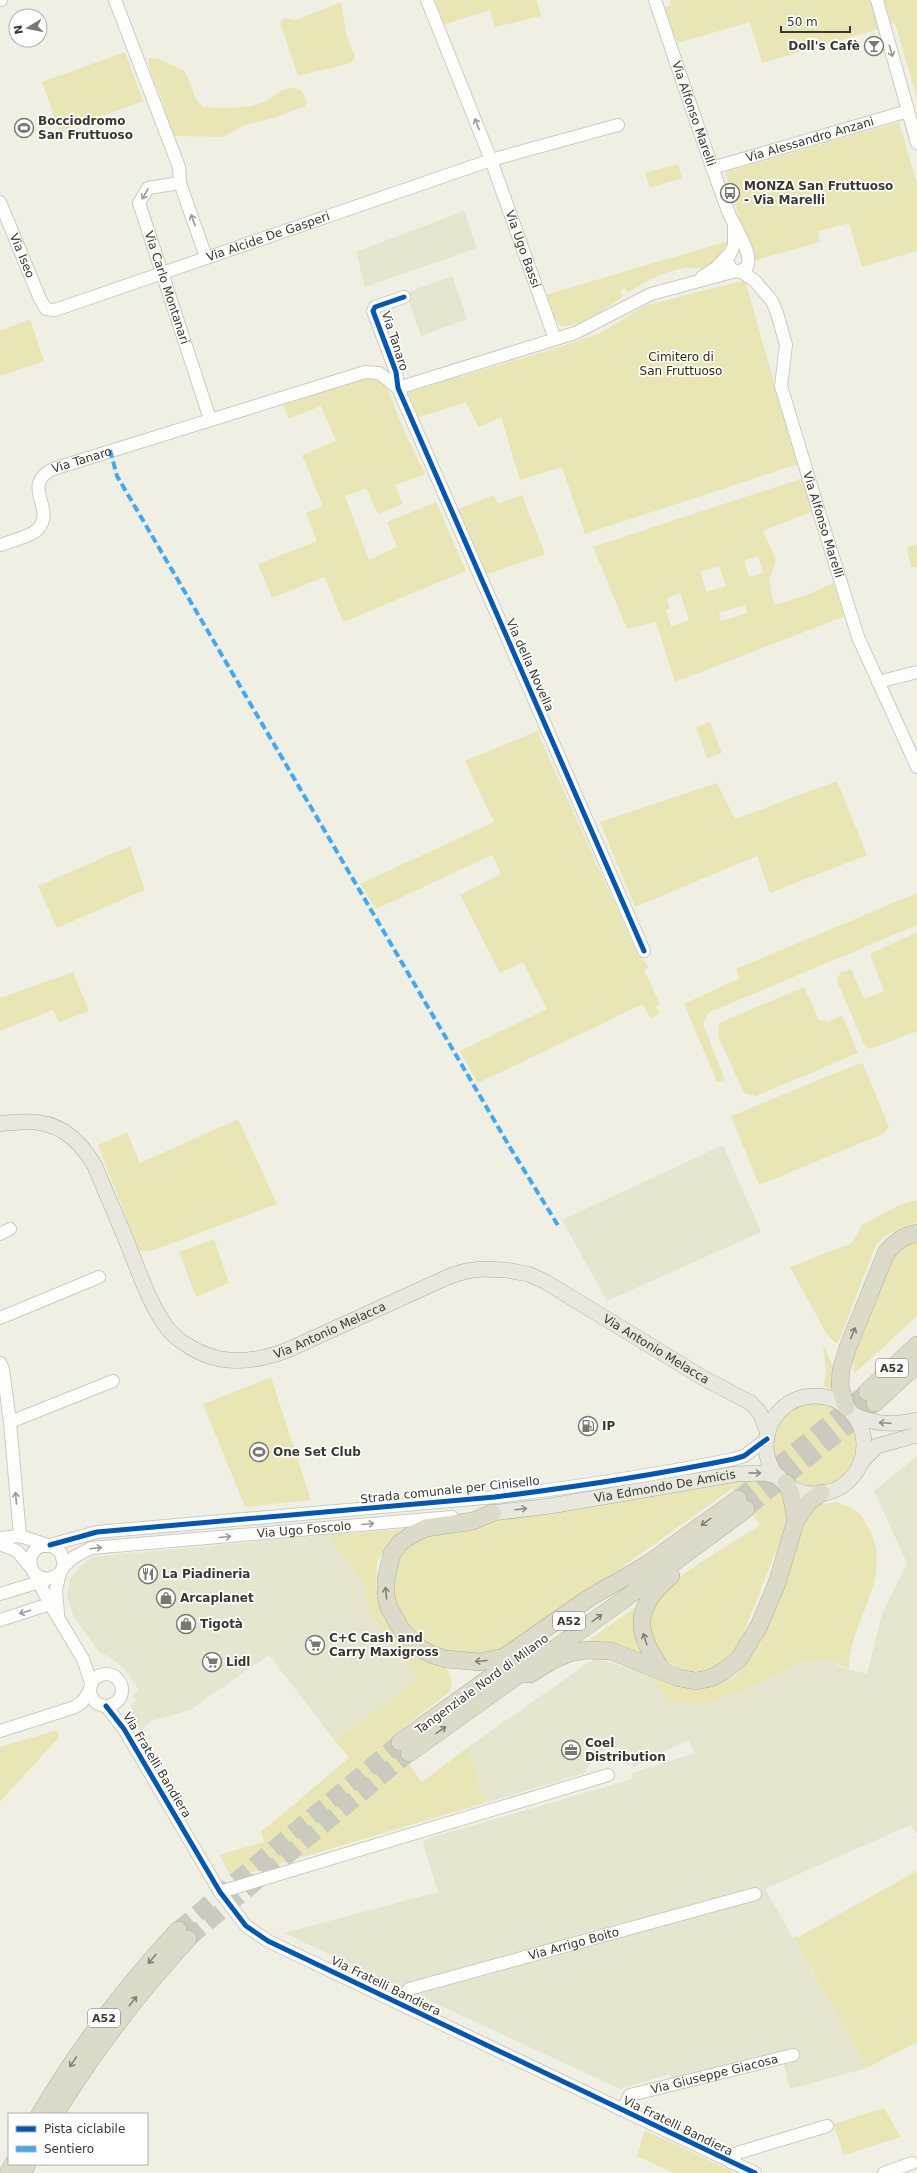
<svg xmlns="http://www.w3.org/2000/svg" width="917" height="2173" font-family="'DejaVu Sans',sans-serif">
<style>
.built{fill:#e6e5d0}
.green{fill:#e9e6b6;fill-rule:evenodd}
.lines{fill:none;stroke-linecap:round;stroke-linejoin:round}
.highway-tunnel{stroke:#cbcabf;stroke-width:17;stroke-dasharray:17 8;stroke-linecap:butt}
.minor-casing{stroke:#cccbc2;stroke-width:14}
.major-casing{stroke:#afae98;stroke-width:16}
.highway-casing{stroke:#afae98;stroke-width:18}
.minor{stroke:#fdfdfb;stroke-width:12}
.major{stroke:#e9e8de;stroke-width:15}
.highway{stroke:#dcdbca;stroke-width:17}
.quiet{stroke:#3fa9f5;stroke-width:4;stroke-dasharray:8 4;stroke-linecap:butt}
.cycleway-casing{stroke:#fff;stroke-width:8}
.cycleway{stroke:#0057b8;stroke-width:5}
.oneway{stroke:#9a9a95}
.oneway2{stroke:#828175}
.oneway3{stroke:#909086}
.labels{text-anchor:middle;stroke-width:3.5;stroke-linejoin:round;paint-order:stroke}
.shield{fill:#fff;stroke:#74746d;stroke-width:1}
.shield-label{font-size:11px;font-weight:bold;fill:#38382f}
.poi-label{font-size:12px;font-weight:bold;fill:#38382f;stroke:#fff;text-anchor:start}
.street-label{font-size:12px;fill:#38382f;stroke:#fff}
.park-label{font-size:12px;fill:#2f2c00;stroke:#fff}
</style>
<rect width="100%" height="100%" fill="#f0efe3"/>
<path class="built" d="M464,211l13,37 -112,39 -9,-35z
M452,276l15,43 -46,17 -15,-43z
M723,1145l38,87 -154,69 -45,-81z
M917,1456v378l-6,-9 -3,1 -143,63 102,179 -77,21 -6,-25 15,-4 -2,-12 -125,34 -2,-8 -50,15 -336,-156 154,-41 -15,-48 3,-5 207,-60 -1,-6 63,-20 -7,-13 -55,27 -5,-11 -11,-8 -11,2 -13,8 -8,15 -100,30 -17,-56 127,-89 56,17 17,26 65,-6 70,-33 22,-3 16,8 26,7 15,-60 25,-51 -33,-72z
M328,1535l37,51 2,24 51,69 -83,62 -66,-86 -79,55 -39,11 -11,9 -7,-14 -2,-11 5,-5 -3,-5 6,-5 -14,-21 -17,-13 -9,-4 -26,-37 -6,-20 3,-16 10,-13 11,-9z"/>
<path class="green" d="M438,0h99l4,16 -46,11 -5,-17 -47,15 -10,-23z
M670,0h203l6,29 -117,34 -12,-41 -72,21 -15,-35 8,-3z
M880,0h37v98l-22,-75 -7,2z
M341,2l6,35 8,19 -4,7 -53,13 -18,-54 5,-4 11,2z
M125,52l18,49 -83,31 -18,-50z
M148,58l11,1 26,12 12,30 7,6c16,1 42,2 58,-4 11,-4 20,-17 33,-15 7,1 9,7 12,13l-2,5 -31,12 -29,7 -22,12 -48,-1c-8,-12 -9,-26 -14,-39 -6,-16 -11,-20 -13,-39z
M899,122l18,62v67l-55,16 -13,-44 -31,8 2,11 -67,19 -28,-89z
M678,164l4,14 -32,10 -5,-15z
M728,241c-5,7 -10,21 -18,25 -9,5 -15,1 -24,2 -20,2 -42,14 -58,25l-3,-5 -5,3 3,5c-17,13 -39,30 -62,30l-6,-7 -10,-24z
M745,280l34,120 22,63 -216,71 -23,-67 -42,13 -19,-63 -23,10 -12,-25 -49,16 -10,-26 143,-42 51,-17 43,-27z
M30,319l14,42 -44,15v-45z
M366,377l7,1 13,7 18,46 21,43 -30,11 8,19 -25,10 -12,-26 -21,8 24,64 28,-13 -10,-25 49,-20 30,69 -123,51 -18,-45 -53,21 -14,-34 59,-23 -11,-28 17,-7 -21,-51 34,-14 -15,-35 -33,13 -5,-16z
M803,478l8,34 -48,19 13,29 -7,20 5,25 30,-9 29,-13 12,33 -170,66 -19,-60 -29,7 -34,-82zM758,556l5,17 -14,4 -5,-16zM719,566l7,20 -19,6 -7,-20zM680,593l9,27 -18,6 -5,-16 4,-1 -3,-11zM745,605l2,8 -26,8 -2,-8z
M494,495l4,9 24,-9 23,59 -60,21 -29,-65z
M917,544v23l-6,1 -4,-21z
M710,722l12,31 -15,5 -11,-31z
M539,730l1,8 98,217 11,12 -5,3 16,34 -4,2 4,8 -10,4 -7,-14 -165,79 -18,-32 87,-42 -24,-47 -23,11 -40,-78 41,-21 -9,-19 -116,54 -16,-25 134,-62 -29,-61z
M837,781l30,74 -97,38 -13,-37 -122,51 -35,-85 117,-39 18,36z
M130,846l15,44 -88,38 -19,-42z
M917,893v32l-209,88 -5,11 22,56 -8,2 -33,-78 56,-26 -4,-9z
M917,932v99l-47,18 -5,-2 -28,-66 3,-8 11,-4 13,30 20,-8 -14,-37z
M73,972l16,39 -30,11 -6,-12 -53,21v-33z
M804,987l15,33 9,2 14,-7 16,38 -102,43 -12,-3 -26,-57 1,-13z
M860,1063l3,1 26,63 -6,7 -124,51 -28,-69z
M238,1119l39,85 -126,47h-12l-41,-106 29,-13 13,31z
M917,1200v22l-33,14 -9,11 -37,96h-3l-9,-10 -36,-66 62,-24 10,-18 39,-21z
M214,1239l15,44 -33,14 -17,-45z
M917,1239v77l-63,58 -1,-21 43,-105z
M823,1344l10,23v22l-10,-2 3,-14z
M271,1377l40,123 -66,7 -42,-103z
M772 1445a44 44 0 1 1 88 0a44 44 0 1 1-88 0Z
M756,1479c26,6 29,13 34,38l-52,130c-46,56 -110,3 -80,-50 10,-17 82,-59 102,-72l-27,-37 -229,163 -25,7 -24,-2 -26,-11 -17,-13 -15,-24 -6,-22 7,-28 9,-14 36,-15 260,-45z
M837,1502c6,3 14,5 19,9 6,4 10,12 13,18 26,48 -20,92 -20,140l-24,-10 -22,3 -70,33 -34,10 -31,-4 -17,-25 29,12h23l19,-5 14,-7 24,-33 46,-127 8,-11z
M401,1529l-24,32 -1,27 15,41 9,9 35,25 12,6 4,9 1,8 -4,7 -58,45 32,44 46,-35 17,56 -253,75 -13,-23 45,-13 -3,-10 88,-74 -14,-17 83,-62 -51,-69 -2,-24 -37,-51z
M637,1606l8,50 -55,-11 -1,-5z
M57,1730l2,7 -59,65v-55z
M917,1871v171l-50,26 -74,-131 7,-1z
M884,2108l17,29 -57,18 -11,-31z
M645,2130l91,43h-62l-37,-17z"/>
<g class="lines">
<path class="highway-tunnel" d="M738,1499l129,-107
M746,1509l129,-106
M178,1930l222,-188
M188,1939l221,-186"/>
<g class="minor-casing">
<g id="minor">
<path d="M0,0h1"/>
<path d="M115,0l64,167 1,16 26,74"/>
<path id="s1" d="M427,0l64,160 64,179"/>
<path id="s2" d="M655,0c24,71 47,141 73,211 5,14 26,43 19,56l-8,5 -8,-3 -4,-8 7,-16v-19"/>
<path d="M877,0l40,143"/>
<path id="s3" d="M712,168l196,-57"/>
<path id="s4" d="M180,183l-32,5 -9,15 71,216"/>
<path id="s5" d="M0,202l40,97 6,10 9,1 436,-150 127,-35"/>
<path id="s6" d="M741,271l14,10 17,20 5,12 9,32 -5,41 38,126 39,125 59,130"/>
<path d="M702,277l14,-9 12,-13"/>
<path d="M404,297l-29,10 -2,4 23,61 2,16 246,563"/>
<path d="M398,388l177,-55 76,-39 85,-23"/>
<path id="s7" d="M0,545c9,-3 31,-9 37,-15 21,-21 -18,-44 16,-61l312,-97 14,1 19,15"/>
<path d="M878,682l39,-10"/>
<path d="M0,1234l10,-5"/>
<path d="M0,1318l99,-41"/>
<path d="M0,1363l3,6 7,53 10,114"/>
<path d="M10,1422l103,-41"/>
<path d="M0,1538l20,-2 28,9"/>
<path d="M0,1544l17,7 14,17"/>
<path d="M50,1545l47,-13 398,-35c80,-10 160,-22 239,-38l10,-3 23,-17"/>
<path id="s8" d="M63,1567l11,-10 17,-9 361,-31"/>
<path d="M33,1571c9,12 26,9 31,-6l-3,-12 -8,-7h-12c-10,5 -13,13 -9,23l18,35 33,55 8,24"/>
<path d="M0,1594l46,-14"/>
<path d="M58,1614l-2,-24 4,-17"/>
<path d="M0,1620l50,-16"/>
<circle cx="106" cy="1690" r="16"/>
<path d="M106,1706l18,23 96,163 26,34 22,15 487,232"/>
<path d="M0,1731l75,-24 7,-5 8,-12"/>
<path d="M220,1892l388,-117"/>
<path id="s9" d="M399,2003l10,-14 346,-95"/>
<path id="s10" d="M622,2110l8,-15 163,-40"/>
<path d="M732,2163l5,-10 90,-27"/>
<path d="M884,2173l28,-10"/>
</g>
</g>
<g class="major-casing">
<g id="major">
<path id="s11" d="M0,1124c6,-2 13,-1 19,-2 37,-3 58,14 76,44 11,27 23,54 34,81 11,28 21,58 39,82 5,6 12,12 19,16 33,22 68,18 103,4l160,-73 16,-5 15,-2 25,1 22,4 16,7 161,98 46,24 9,10 8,20"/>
<circle cx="815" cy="1445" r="49"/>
<path d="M854,1415c22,10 40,10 63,5"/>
<path d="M861,1462l16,-16 40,-11"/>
<path id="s12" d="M492,1513l58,-7 186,-32 30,-1 13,4"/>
</g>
</g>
<g class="highway-casing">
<path id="highway" d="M867,1392l50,-47
M875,1403l42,-39
M846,1407l-6,-21 1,-16 7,-23 38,-94c9,-11 17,-17 31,-20
M786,1483l5,11 5,26
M492,1513l-19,8 -47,7 -15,7 -11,8 -8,11 -6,25v17l3,12 14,24 18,17 12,6 13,4 34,3 24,-5 85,-59 57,-33
M638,1571l100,-72
M663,1671c-28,-38 -31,-63 8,-95
M520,1673l10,1 23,-14 17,-7 16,-3 25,1 68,27 17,3 15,-3 13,-7 15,-12 20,-33 18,-43 19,-63 13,-18 12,-9
M400,1742l119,-85
M409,1753l214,-153 123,-91
M40,2114c39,-66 86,-128 138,-184
M55,2114c39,-63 83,-121 133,-175
M8,2173l5,-9
M23,2173l4,-9"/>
</g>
<use href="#minor" class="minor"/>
<use href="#major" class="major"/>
<use href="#highway" class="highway"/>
<path class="quiet" d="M110,450l7,26 394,673 48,78"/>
<g class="cycleway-casing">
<path id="cycleway" d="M404,297l-29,10 -2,4 23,61 2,16 246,563
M50,1545l47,-13 398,-35c80,-10 160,-22 239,-38l10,-3 23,-17
M106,1706l18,23 96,163 26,34 22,15 487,232"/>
</g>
<use href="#cycleway" class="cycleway"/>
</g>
<defs><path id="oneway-shaft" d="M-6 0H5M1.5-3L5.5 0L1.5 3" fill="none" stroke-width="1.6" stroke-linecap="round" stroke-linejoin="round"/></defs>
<g class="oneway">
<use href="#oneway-shaft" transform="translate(891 51) rotate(74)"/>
<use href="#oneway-shaft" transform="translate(477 124) rotate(-112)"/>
<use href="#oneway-shaft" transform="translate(145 194) rotate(120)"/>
<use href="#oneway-shaft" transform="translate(193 220) rotate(-110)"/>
<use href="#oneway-shaft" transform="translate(16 1498) rotate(-95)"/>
<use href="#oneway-shaft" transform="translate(368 1524) rotate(-5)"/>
<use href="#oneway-shaft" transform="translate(225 1537) rotate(-5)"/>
<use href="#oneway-shaft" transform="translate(96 1548) rotate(-7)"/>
<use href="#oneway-shaft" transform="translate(25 1612) rotate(163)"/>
</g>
<g class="oneway2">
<use href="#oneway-shaft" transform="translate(853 1333) rotate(-68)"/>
<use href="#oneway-shaft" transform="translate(706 1522) rotate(144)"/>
<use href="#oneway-shaft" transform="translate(386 1593) rotate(-96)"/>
<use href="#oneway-shaft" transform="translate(597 1618) rotate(-36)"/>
<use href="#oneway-shaft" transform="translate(645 1639) rotate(-108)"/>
<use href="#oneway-shaft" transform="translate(481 1661) rotate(175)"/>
<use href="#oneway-shaft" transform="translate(441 1730) rotate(-35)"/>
<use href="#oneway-shaft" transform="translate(152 1959) rotate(131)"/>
<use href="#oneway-shaft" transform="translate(133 2001) rotate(-51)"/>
<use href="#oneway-shaft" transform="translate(73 2062) rotate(124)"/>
</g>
<g class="oneway3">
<use href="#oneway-shaft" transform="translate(885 1423) rotate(-177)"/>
<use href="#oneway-shaft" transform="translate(755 1473) rotate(1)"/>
<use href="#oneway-shaft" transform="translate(521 1509) rotate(-7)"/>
</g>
<defs>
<g id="bar-ring" transform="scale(1)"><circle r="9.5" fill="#fff" stroke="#78786e" stroke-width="1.5"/><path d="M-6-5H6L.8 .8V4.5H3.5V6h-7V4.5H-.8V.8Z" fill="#78786e"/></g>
<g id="stadium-ring" transform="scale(1)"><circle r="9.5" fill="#fff" stroke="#78786e" stroke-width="1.5"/><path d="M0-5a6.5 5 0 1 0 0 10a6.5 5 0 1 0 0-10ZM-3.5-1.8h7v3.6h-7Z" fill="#78786e"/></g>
<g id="bus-ring" transform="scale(1)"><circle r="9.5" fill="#fff" stroke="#78786e" stroke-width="1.5"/><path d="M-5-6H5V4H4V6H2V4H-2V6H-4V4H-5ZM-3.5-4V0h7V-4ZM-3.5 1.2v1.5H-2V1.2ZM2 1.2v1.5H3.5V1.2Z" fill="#78786e"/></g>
<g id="fuel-ring" transform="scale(1)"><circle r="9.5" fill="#fff" stroke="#78786e" stroke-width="1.5"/><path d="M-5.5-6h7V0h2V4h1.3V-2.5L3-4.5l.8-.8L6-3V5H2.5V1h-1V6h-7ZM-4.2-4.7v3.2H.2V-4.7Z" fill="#78786e"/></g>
<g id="restaurant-ring" transform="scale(1)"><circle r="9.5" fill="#fff" stroke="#78786e" stroke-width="1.5"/><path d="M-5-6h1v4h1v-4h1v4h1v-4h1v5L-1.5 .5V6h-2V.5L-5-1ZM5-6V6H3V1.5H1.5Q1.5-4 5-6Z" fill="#78786e"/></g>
<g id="shop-ring" transform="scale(1)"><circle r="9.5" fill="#fff" stroke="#78786e" stroke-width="1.5"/><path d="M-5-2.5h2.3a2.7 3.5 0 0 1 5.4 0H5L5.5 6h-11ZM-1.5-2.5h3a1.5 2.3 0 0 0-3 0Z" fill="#78786e"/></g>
<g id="supermarket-ring" transform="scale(1)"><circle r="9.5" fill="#fff" stroke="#78786e" stroke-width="1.5"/><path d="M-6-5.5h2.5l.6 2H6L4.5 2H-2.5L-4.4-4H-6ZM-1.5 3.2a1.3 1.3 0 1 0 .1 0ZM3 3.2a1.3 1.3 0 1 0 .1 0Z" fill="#78786e"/></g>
<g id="office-ring" transform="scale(1)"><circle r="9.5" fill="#fff" stroke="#78786e" stroke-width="1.5"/><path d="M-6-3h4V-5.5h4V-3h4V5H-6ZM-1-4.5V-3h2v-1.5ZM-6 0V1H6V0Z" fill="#78786e"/></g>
</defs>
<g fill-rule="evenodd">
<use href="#bar-ring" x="874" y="46"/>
<use href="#stadium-ring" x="24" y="128"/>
<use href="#bus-ring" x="730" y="193"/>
<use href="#fuel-ring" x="588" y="1426"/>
<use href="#stadium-ring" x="259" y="1452"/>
<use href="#restaurant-ring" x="148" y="1574"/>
<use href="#shop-ring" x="166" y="1598"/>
<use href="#shop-ring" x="186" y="1624"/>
<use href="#supermarket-ring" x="315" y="1645"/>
<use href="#supermarket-ring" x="212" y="1662"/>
<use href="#office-ring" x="571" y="1750"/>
</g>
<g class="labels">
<g class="shield">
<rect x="876" y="1359" width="32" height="18" rx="3"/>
<rect x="553" y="1612" width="32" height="18" rx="3"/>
<rect x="88" y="2009" width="32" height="18" rx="3"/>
</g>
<g class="shield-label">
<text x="892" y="1372">A52</text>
<text x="569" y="1625">A52</text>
<text x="104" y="2022">A52</text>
</g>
<g class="poi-label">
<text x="860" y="50" text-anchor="end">Doll's Cafè</text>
<text x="38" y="125">Bocciodromo<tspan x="38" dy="14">San Fruttuoso</tspan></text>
<text x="744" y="190">MONZA San Fruttuoso<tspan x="744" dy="14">- Via Marelli</tspan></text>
<text x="602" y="1430">IP</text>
<text x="273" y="1456">One Set Club</text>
<text x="162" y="1578">La Piadineria</text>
<text x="180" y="1602">Arcaplanet</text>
<text x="200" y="1628">Tigotà</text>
<text x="329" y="1642">C+C Cash and<tspan x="329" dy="14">Carry Maxigross</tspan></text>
<text x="226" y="1666">Lidl</text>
<text x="585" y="1747">Coel<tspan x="585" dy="14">Distribution</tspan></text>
</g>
<g class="street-label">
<text dy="4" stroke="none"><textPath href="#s2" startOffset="120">Via Alfonso Marelli</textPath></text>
<text dy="4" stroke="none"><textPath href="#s3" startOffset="102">Via Alessandro Anzani</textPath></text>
<text dy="4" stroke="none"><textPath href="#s5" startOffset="351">Via Alcide De Gasperi</textPath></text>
<text dy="4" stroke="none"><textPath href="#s1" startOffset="267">Via Ugo Bassi</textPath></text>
<text dy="4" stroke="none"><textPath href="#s5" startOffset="58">Via Iseo</textPath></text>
<text dy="4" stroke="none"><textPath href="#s4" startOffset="139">Via Carlo Montanari</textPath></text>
<text transform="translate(395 341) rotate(72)" y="4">Via Tanaro</text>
<text dy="4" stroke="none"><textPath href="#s7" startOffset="140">Via Tanaro</textPath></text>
<text dy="4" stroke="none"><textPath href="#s6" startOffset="276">Via Alfonso Marelli</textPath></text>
<text transform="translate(530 665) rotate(66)" y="4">Via della Novella</text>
<text dy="4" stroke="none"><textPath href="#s11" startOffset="468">Via Antonio Melacca</textPath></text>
<text dy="4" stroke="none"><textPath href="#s11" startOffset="828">Via Antonio Melacca</textPath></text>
<text dy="4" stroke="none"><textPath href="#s12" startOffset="175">Via Edmondo De Amicis</textPath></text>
<text transform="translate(450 1490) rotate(-6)" y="4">Strada comunale per Cinisello</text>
<text dy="4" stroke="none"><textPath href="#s8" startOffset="248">Via Ugo Foscolo</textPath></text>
<text transform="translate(482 1684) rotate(-36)" y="4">Tangenziale Nord di Milano</text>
<text transform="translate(157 1765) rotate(59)" y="4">Via Fratelli Bandiera</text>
<text dy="4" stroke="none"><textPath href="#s9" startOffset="188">Via Arrigo Boito</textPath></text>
<text transform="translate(386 1986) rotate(26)" y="4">Via Fratelli Bandiera</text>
<text dy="4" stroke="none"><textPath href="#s10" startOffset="104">Via Giuseppe Giacosa</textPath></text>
<text transform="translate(678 2126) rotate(26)" y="4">Via Fratelli Bandiera</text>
</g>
<g class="park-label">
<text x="681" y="361">Cimitero di<tspan x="681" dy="14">San Fruttuoso</tspan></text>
</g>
</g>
<rect x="8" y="2113" width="140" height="52" fill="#ffffff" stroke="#afafac"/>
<rect x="16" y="2126" width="20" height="6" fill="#0057b8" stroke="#afafac"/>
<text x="44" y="2133" font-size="12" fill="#38382f">Pista ciclabile</text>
<rect x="16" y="2146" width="20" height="6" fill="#3fa9f5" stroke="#afafac"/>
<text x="44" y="2153" font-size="12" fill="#38382f">Sentiero</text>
<g transform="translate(28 28) rotate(260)"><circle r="19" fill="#ffffff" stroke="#afafac"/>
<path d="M0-3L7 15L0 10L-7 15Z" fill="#78786e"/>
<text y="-6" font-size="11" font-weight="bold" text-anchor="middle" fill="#38382f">N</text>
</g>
<path d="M781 26v6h69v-6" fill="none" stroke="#38382f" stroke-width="2"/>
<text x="787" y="26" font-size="12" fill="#38382f" stroke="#ffffff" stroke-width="3" paint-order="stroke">50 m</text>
</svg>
